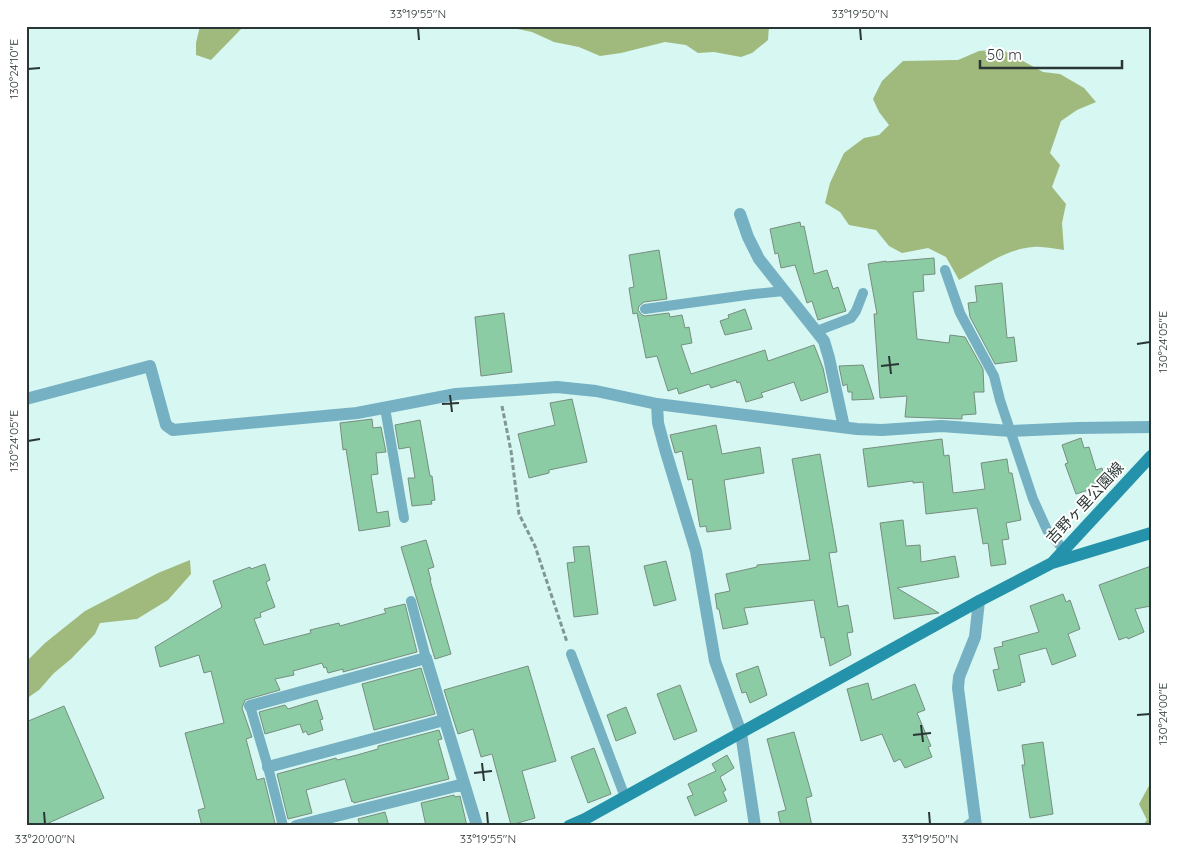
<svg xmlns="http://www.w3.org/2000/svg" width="1177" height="852" font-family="Quicksand,'Noto Sans JP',sans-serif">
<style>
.forest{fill:#a0b97c}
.building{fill:#8ccca4;stroke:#778e7f}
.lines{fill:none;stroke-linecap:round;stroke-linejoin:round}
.path{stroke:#819794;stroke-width:3;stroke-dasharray:5 2.5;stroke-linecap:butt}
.lane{stroke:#75b1c2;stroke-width:10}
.street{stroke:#75b1c2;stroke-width:12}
.secondary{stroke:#2492aa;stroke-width:12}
.ticks{fill:none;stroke:#2a3635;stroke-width:2}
.labels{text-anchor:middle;stroke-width:4;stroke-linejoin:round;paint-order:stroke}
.street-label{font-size:15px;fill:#2a3635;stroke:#fff}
.neatline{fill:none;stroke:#2a3635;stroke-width:2}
.ticks-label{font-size:12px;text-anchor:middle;fill:#2a3635}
</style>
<rect width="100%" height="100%" fill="#d6f7f2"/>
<path class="forest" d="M200,26h44l-33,34 -15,-5v-12z
M503,26h266l-1,14 -16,13 -11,4 -27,-5 -16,1 -12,-8 -21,-3 -44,11 -21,3 -21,-9 -25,-5 -22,-10z
M1001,49l42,23 17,2 24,14 12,14 -19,8 -16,11 -11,32 10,12 -8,22 14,17 -4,19 2,27c-10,-1 -21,-4 -31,-3 -28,2 -50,20 -74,33l-13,-23 -18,-9 -26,5 -13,-7 -13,-16 -27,-5 -9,-13 -15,-9 5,-20 14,-30 20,-15 15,-3 10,-10 -10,-13 -6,-13 9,-18 21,-20 55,-1 21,-9z
M190,560l1,14 -23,26 -31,19 -37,4 -5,11 -24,25 -17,14 -15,17 -13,9v-37l19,-19 40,-32 73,-38z
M1151,782v44h-9l5,-6 -8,-16z"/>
<path class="building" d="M800,222l1,5 3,-1 10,48 13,-4 6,19 5,-2 8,24 -28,9 -6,-19 -5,2 -12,-38 -14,3 -3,-15 -3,1 -5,-25z
M659,250l8,49 -23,3 -5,4 -1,4 4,5 3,1 24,-3 1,4 12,-2 3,13 4,-1 3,16 -11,2 10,29 74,-24 3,11 46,-16 9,23 5,24 -27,9 -7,-19 -33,11 2,4 -17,5 -6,-20 -3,1 -1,-3 -25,8 -2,-4 -30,10 -2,-6 -9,3 -11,-35 -11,2 -9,-45 -4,1 -4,-26 5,-1 -5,-32z
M934,258l1,16 -12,1 1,16 -11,1 4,47 32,4 1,-8 15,2 18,32 1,23h-10l2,22 -14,1v4l-57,-2 2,-21 -27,2 -6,-84h3l-9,-50 18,-3v1z
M1002,283l5,55 7,-1 3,24 -22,3 -25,-47 -2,-14 9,-1 -2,-16z
M745,309l7,20 -27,6 -5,-14 9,-3 -1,-3z
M504,313l8,59 -31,4 -6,-59z
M863,365l11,34 -22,1v-8h-4l-1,-8 -4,2 -4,-20z
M572,399l15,63 -38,8v3l-20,5 -11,-44 37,-9 -5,-22z
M372,419l1,9 8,-1 5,25 -10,1 2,21 -7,1 6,38 11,-2 2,15 -31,5 -13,-82 -3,1 -3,-27z
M420,420l10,56h2l3,24 -4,1 1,3 -20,2 -4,-28h7l-5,-31 -11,2 -4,-24z
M716,425l6,29 38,-7 4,26 -40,7 7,49 -24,3 -1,-6 -6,1 -8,-48 -4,1 -6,-29 -7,2 -5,-18z
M1081,438l3,10 5,-1 7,23 6,-2 5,16 -31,10 -11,-30 3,-1 -6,-18z
M942,439l2,17 5,-1 4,38 32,-4 -4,-26 26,-4 2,14h3l9,47 -15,3 3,16 -7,1 4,24 -15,2 -3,-23 -5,1 -6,-36 -51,6 -3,-32 -10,1v-2l-45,6 -5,-38z
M820,454l17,98 -8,1 9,54 10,-2 5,27 -6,1 4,22 -21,11 -6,-29 -3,1 -7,-38 -70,8 4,16 -25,5 -4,-20h-2l-2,-15 15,-3 -4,-17 31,-7v-2l53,-5 -18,-101z
M903,520l3,26 14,-1 1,17 34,-6 4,21 -62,11 42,25 -45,6 -14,-96z
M426,540l8,27 -6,2 3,11h-1l21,74 -16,5 -34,-112z
M589,546l9,68 -24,3 -7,-54 8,-1 -2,-15z
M666,561l10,39 -22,6 -10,-40z
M265,564l5,16 -4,2 9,25 -15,6 1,4 -7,2 10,26 47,-12 -1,-3 29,-7 1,3 46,-13 -2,-4 21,-5 12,48 -74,20v-3l-15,4 -2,-6 -2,1 -2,-5 -29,8 1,4 -19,4 5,11 -35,10 -3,8 10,29 -6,2 11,41 7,-2 11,45 -9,3h-64l-4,-16 7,-2 -20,-75 39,-10 -13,-52 -7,2 -5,-18 -39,12 -5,-20 67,-40 -9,-26 37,-14 1,2z
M1151,566v40l-16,3 9,23 -16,7 -1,-2 -8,3 -20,-55z
M1063,594l3,8 4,-2 10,29 -12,5 8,22 -24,9 -6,-17 -27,7 6,27 -5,1 1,2 -23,6 -5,-21 6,-1 -5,-21 9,-2 -1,-4 37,-10 -9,-26z
M528,666l28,95 -34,10 13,47 -24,7 -19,-71 -11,3 -8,-28 -15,5 -14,-44z
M758,666l9,29 -17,8 -4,-11 -4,1 -6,-19z
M421,668l14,46 -61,16 -12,-46z
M868,683l4,17 43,-16 10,26 -8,3 14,33 -3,1 4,10 -27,11 -5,-9 -6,3 -12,-28 -21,7 -14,-52z
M680,685l17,46 -23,9 -17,-46z
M317,700l6,19 -3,1 3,10 -15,5 -2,-4 -3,2 -3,-9 -35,10 -6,-22 26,-7 3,4z
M64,706l40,92 -62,28h-16v-104z
M626,707l10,26 -20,8 -9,-26z
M439,730l3,9 -4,1 11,39 -95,24 -1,-2 -1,1 -7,-23 -39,11 6,23 -24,6 -11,-45 59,-16 1,2 20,-5 21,-6v-3z
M794,732l18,64 -6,2 6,28h-31l-3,-14 8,-2 -19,-71z
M1043,742l10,72 -23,4 -8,-53h3l-3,-20z
M594,748l17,46 -23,9 -17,-46z
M727,755l7,13 -14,9 6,13 -3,2 4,9 -32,15 -8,-19 6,-2 -5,-11 28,-13 -4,-7z
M454,795l1,2 5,-1 7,30h-41l-5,-23z
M385,812l4,14h-29l-2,-7z"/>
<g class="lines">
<path class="path" d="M502,406l9,45 8,63 16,32 32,96"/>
<path class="lane" d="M945,270l15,43 34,63 6,24 33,99 14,31 17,20
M645,309l109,-15 30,-3
M817,331l34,-13 5,-7 7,-18
M385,408l19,110
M411,601l15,57
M571,654l54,143
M250,706l18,61 15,59
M967,826l8,-6"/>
<path class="street" d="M740,214l8,23 11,22 65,82 5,17 15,69
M26,399l124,-33 16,59 7,5 184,-17 99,-19 101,-7 39,4 61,13 200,25 25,1 59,-4 70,5 67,-3 73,-1
M657,404l1,19 7,26 31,102 19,110 26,72 14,93
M250,706l176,-48 51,168
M268,767l176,-47
M296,826l168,-42
M976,826l-18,-138 1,-11 16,-40 4,-36"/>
<path class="secondary" d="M1052,563l99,-107
M569,826l16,-7 394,-218 73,-38 99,-30"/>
</g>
<path class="ticks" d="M418,28l1,12M860,28l1,12M28,69l12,-1M1137,344l13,-2M889,356l2,18M881,366l18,-2M450,395l2,17M442,404l17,-1M28,441l12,-2M1137,715l13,-1M921,725l2,17M913,735l18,-2M482,763l2,18M474,773l18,-2M44,812l1,12M487,812l1,12M929,812l1,12"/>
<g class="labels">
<g class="street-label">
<text transform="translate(1085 503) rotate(-47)" y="5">吉野ヶ里公園線</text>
</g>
</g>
<rect width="1177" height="852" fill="none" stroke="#ffffff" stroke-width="55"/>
<path d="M980 60v8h142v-8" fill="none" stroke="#2a3635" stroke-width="2.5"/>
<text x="987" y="60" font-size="15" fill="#2a3635" stroke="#ffffff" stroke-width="4" paint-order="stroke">50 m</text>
<rect x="28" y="28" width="1122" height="796" class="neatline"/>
<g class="ticks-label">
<text x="418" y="18">33°19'55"N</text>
<text x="860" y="18">33°19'50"N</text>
<text transform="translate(14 69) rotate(-90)" y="4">130°24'10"E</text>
<text transform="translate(1163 342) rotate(-90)" y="4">130°24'05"E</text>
<text transform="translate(14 441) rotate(-90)" y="4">130°24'05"E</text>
<text transform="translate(1163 714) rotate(-90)" y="4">130°24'00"E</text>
<text x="45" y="843">33°20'00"N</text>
<text x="488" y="843">33°19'55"N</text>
<text x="930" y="843">33°19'50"N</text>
</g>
</svg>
